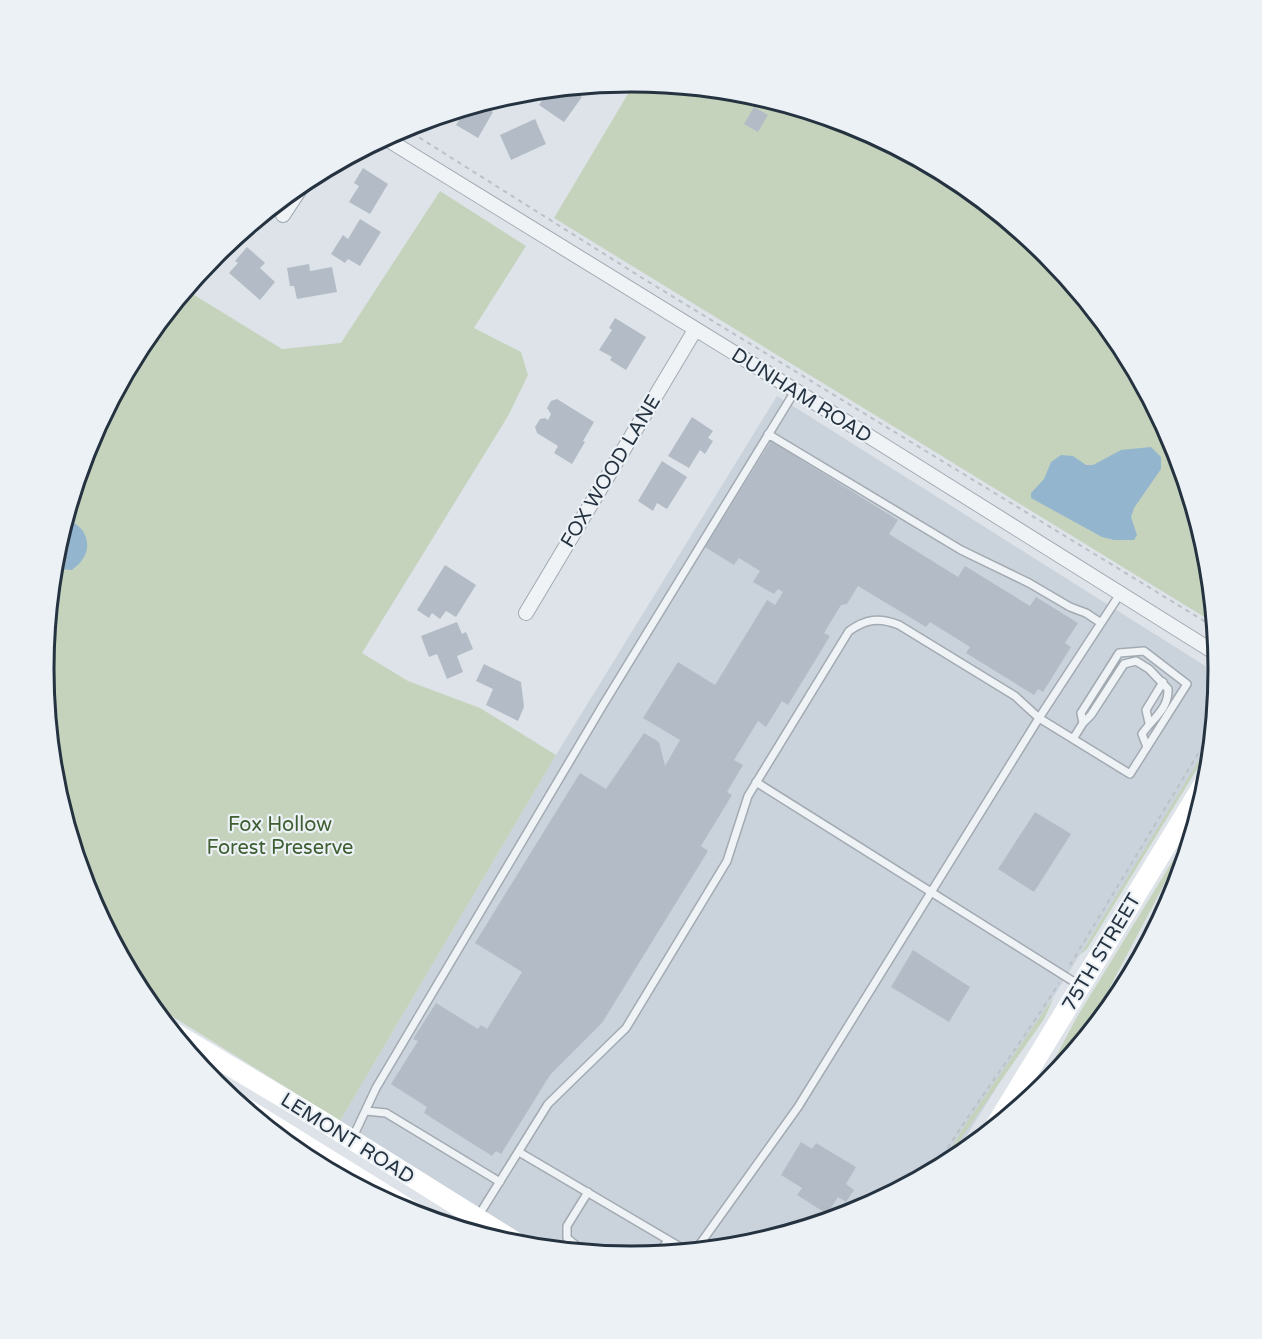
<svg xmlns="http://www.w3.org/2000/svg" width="1262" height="1339" font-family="'Varela Round',sans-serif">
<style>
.built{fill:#cad2db}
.green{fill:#c5d3bd}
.water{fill:#93b5cd}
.building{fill:#b3bcc6}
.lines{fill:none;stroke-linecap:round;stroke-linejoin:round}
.service-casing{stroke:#a2aab2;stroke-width:10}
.minor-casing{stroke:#a2aab2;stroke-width:16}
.path{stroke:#bbc1c7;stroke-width:2;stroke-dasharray:4.5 4.5;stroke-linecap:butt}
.service{stroke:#f0f3f6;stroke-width:7}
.minor{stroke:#f0f3f6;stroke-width:14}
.secondary{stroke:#fff;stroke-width:20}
.labels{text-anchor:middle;stroke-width:4.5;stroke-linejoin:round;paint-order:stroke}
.street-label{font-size:20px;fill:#253240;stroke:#ecf1f6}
.park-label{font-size:20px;fill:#3e5d31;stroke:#ecf1f6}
.rim{fill:none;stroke:#253240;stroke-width:3}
</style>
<rect width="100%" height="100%" fill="#dde3e8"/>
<path class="built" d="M777,396l441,278 -7,71 -261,417 -94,50 -111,34 -114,11 -86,-8 -205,-128 216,-366z"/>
<path class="green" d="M635,82l111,11 110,34 102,54 89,73 73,89 54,102 33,110 7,68 -660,-405z
M440,191l86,55 -52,82 47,24 7,23 -20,41 -146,237 46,28 72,27 76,47 -216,366 -194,-121 -58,-106 -33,-110 -11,-115 11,-114 33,-111 55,-101 43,-53 96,59 59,-6z
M1212,739l-1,7 -124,203 -7,6z
M1175,857l3,1 -98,186 -34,41 -9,7 40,-75z
M1054,997l-10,22 -78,112 -21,34 -5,2 27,-45z"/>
<path class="water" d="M1151,447l10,10v12l-27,39 -3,9 6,18 -3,5h-20l-12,-3 -71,-39v-5l13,-14 7,-17 10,-7 12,1 13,9h7l28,-15z
M65,520c19,3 29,24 17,40 -2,4 -7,7 -10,10l-16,-1 -3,1 2,-15z"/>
<path class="building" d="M569,88l13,9 -18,25 -25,-17 10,-15 8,4 4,-5z
M480,104l13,8 -15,26 -22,-13 7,-12 -4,-2z
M754,107l14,8 -10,17 -14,-8z
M535,119l11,25 -35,16 -11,-25z
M363,168l25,16 -18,30 -21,-12 10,-16 -5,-3z
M360,219l21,13 -21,34 -12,-7 -3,4 -14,-9 12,-19 5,4z
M247,247l18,16 -5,5 15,14 -15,18 -31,-27 9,-10 -3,-2z
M309,264l1,7 22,-4 5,25 -40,7 -3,-13h-4l-3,-18z
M615,318l31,19 -20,33 -16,-10 2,-3 -13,-7 13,-20 -3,-2z
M557,399l37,23 -11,19 2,1 -13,22 -18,-11 4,-7 -21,-13 -2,-6 5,-8 5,-1 3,2 3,-6 -4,-6 4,-7z
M692,417l21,14 -5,7 5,3 -8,13 -5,-4 -11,18 -21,-12z
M771,441l127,79 -9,14 69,43 7,-11 65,40 6,-9 42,26 -13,20 6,4 -28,45 -5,-3 -4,6 -68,-42 4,-6 -40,-25 -4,5 -68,-41 -11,18 -6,1 -17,28 6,3 -42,69 -6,-4 -16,26 -8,-6 -24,39 9,5 -16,27 5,3 -31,51 7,5 -106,172 -52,52 -49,79 -5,-3 -4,5 -68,-43 3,-6 -36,-23 27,-43 -5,-2 23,-36 42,26 3,-4 6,4 35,-57 -47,-29 105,-170 26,16 38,-56 15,9 6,24 15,-26 -37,-22 35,-56 37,23 52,-85 8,5 8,-13 -5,-3 -4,5 -21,-12 7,-11 -21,-13 -5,7 -29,-18z
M662,461l25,16 -20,32 -10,-6 -4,8 -15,-10z
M445,565l31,20 -20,32 -10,-6 -6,8 -8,-6 -3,5 -12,-8z
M457,622l5,12 4,-2 7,17 -16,7 6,16 -16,7 -10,-25 -8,3 -8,-21z
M484,664l37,18 3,25 -6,14 -32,-16 7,-16 -17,-8z
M1035,812l36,22 -37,58 -36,-23z
M913,950l57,37 -21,35 -58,-35z
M801,1142l11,7 4,-6 40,24 -10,17 8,6 -8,12 -8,-5 -11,17 -30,-19 5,-7 -21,-13z"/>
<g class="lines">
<g class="service-casing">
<path id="service" d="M768,434l193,116 68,33 41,24 16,6 15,10
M1083,723l8,-8 33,-51 12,-3 13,8 19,20c1,20 -16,30 -26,45l5,13
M1149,723l-3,-13 17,-28
M756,782l323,203
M366,1111l20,2 114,69
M353,1137l23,-49 227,-383 192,-314
M519,1152l168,99
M469,1231l79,-127 78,-76 101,-167 21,-65 101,-165c17,-12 30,-14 50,-6l116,71 24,22 91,56 57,-90 -43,-33 -25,2 -38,60 2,10 -10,16
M695,1251l103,-144 241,-389 81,-124
M584,1252l-17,-14v-12l21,-34
M659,1254l9,-14"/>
</g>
<g class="minor-casing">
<path id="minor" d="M385,138l455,280 377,236
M283,215l23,-35
M526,613l169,-283"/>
</g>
<path class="path" d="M404,128l240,151 570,348
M1070,965l143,-236
M933,1171c40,-65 86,-124 126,-188"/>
<use href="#service" class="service"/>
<use href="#minor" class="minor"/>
<path class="secondary" d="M173,1032l149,89 200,125
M236,1102l184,114
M994,1128l214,-351"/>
</g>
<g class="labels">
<g class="street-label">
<text transform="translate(802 395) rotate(32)" y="7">DUNHAM ROAD</text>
<text transform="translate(610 471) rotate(-59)" y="7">FOX WOOD LANE</text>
<text transform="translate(1101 952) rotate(-59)" y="7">75TH STREET</text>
<text transform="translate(348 1138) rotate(32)" y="7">LEMONT ROAD</text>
</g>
<g class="park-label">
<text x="280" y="831">Fox Hollow<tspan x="280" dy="23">Forest Preserve</tspan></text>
</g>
</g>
<path d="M0 0H1262V1339H0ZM54 669a577 577 0 1 1 1154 0a577 577 0 1 1-1154 0Z" fill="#ecf1f6" fill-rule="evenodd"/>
<path class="rim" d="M54 669a577 577 0 1 1 1154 0a577 577 0 1 1-1154 0Z"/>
</svg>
